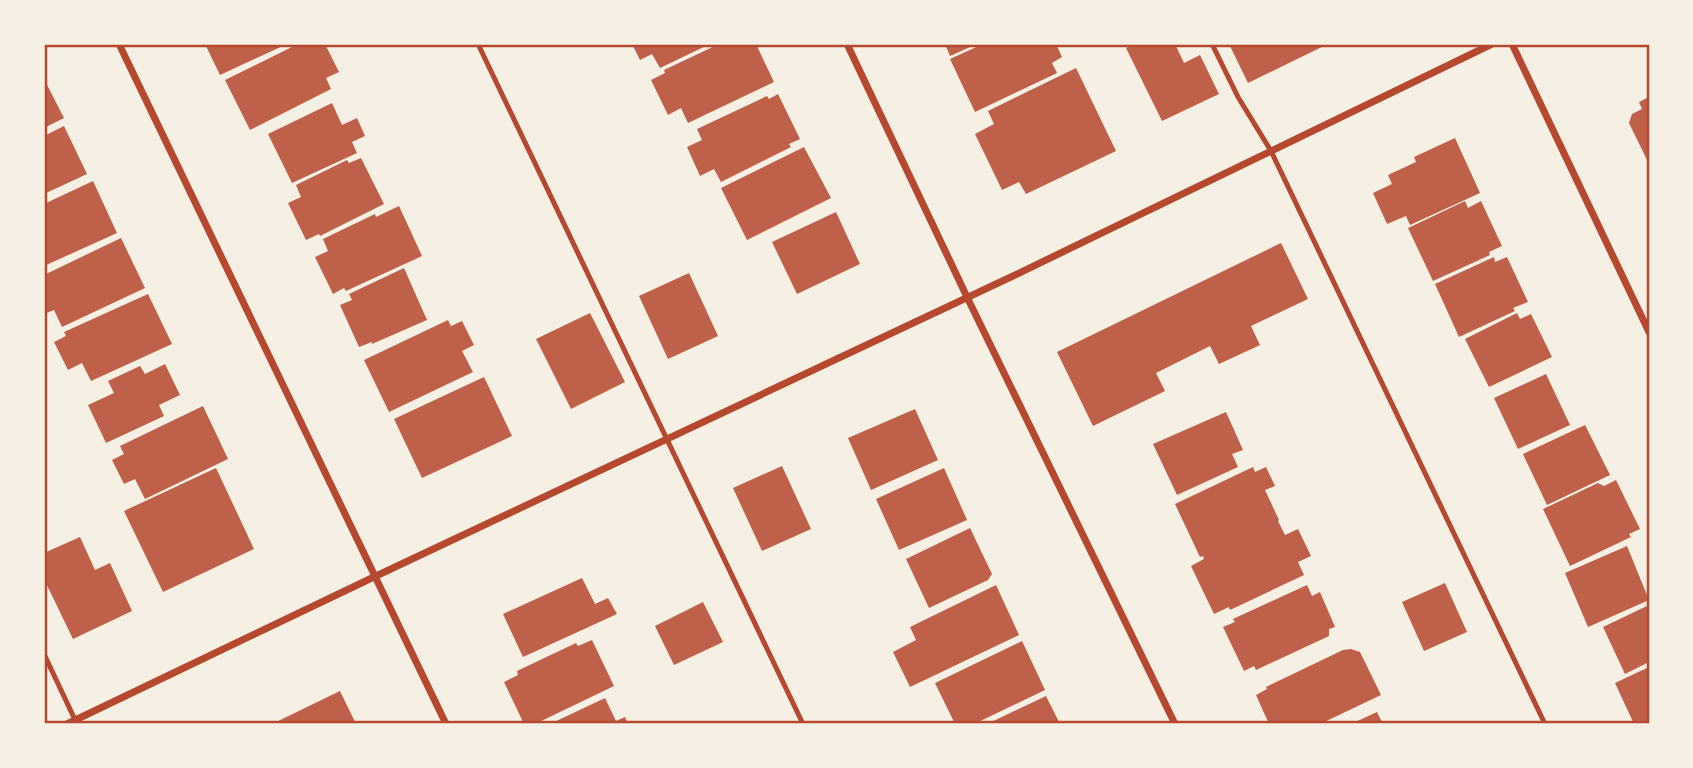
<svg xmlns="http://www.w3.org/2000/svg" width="1693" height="768" font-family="'Noto Sans',sans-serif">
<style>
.building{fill:#bf614a}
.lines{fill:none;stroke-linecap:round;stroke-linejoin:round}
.service{stroke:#b5482f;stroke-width:5}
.minor{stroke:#b5482f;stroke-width:7}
.neatline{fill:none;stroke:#b5482f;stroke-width:2.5}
</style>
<rect width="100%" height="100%" fill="#f6efe4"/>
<path class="building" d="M205,44h82l-67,31z
M298,44h14l1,2 4,-2h8l14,28 -13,6 5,11 -81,41 -25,-50z
M632,44h78l-50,24 -8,-14 -12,6z
M719,44h37l18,38 -86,41 -7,-15 -13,7 -17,-35 14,-7 -1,-3z
M945,44h32l-27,12z
M983,44h73l6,13 -10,6 5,10 -82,39 -25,-53z
M1134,44h41l9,19 16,-8 19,39 -57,27 -36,-73z
M1229,44h99l-80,39z
M1076,68l40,83 -90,43 -7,-12 -17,8 -27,-56 19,-10 -6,-13z
M44,79l20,39 -20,10z
M778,94l22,45 -11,5 2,3 -70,35 -7,-13 -14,7 -13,-29 15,-7 -5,-11 70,-33 2,3z
M1649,97v67l-20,-41 3,-9 10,-5 -3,-7z
M332,103l10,22 15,-7 8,18 -13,6 5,11 -65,30 -24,-49z
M64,126l23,48 -43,20v-58z
M1455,138l25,55 -70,32 -4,-9 -19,8 -14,-31 19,-9 -4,-9 28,-13 -2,-5z
M804,147l27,51 -84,42 -26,-52z
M361,158l23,46 -64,32 -1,-2 -13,6 -18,-37 13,-6 -5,-12 51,-25 2,3z
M93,181l24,52 -73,33v-62z
M1465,201l3,7 13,-7 21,45 -13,6 1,3 -57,26 -25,-53z
M399,206l23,50 -76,35 -2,-3 -11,6 -18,-37 13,-6 -5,-12 52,-25 1,3z
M836,212l24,52 -63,30 -25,-52z
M121,238l24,50 -83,39 -8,-17 -10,4v-39z
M1281,243l27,56 -57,27 9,19 -41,19 -9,-18 -54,27 9,18 -72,35 -36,-74z
M1494,257l1,5 12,-5 21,45 -15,6 2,3 -56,26 -24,-53z
M404,268l23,52 -55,24v-2l-13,5 -19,-42 12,-5 -3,-6z
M689,273l29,63 -50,23 -29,-63z
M148,294l24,50 -81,37 -9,-18 -14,7 -14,-28 12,-6 -2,-4z
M590,313l35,69 -54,27 -35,-70z
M1517,313l3,6 11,-5 21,43 -63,30 -24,-48z
M448,320l3,6 11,-5 12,24 -12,6 11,21 -84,40 -25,-52z
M165,364l15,31 -21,10 5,11 -58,27 -18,-38 26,-12 -6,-12 32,-15 5,8z
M1546,374l24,51 -52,24 -24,-51z
M484,377l28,59 -90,42 -28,-59z
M203,406l25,53 -83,40 -10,-20 -11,5 -12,-24 12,-6 -4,-8z
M915,409l23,51 -67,30 -23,-52z
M1226,412l17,38 -11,4 6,13 -61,28 -24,-51z
M1585,425l25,50 -63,30 -24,-51z
M782,466l29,63 -49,22 -29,-63z
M1253,467l2,5 11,-5 9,19 -10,4 14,30 -1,1 7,14 13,-6 13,27 -13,6 6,13 -74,35 -1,-3 -15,7 -23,-48 13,-7 -1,-3 -3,1 -25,-53z
M216,468l38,81 -91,43 -39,-81z
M944,468l23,52 -68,30 -23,-51z
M1616,480l24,49 -11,5 2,3 -61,29 -27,-57 55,-26 6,3z
M970,528l22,46 -4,6 -59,28 -23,-49z
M80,537l15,33 15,-7 22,48 -59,28 -29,-60v-26z
M1627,546l22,54 -61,27 -23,-54z
M582,578l13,26 13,-6 9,16 -94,43 -20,-43z
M1445,583l22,49 -43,19 -22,-49z
M996,585l23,50 -109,52 -17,-35 23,-12 -6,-13z
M1307,585l5,11 8,-4 15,35 -6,2v7l-73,34 -2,-4 -10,5 -21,-44 12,-5 -2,-3z
M703,602l20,40 -49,23 -19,-39z
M1649,605v57l-24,12 -22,-47z
M592,640l22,46 -79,38h-11l-20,-42 14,-7 -1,-4 59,-28 2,3z
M1022,641l23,49 -71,34h-19l-20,-41z
M1351,649l9,3 21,43 -61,29h-51l-13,-29 11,-6 -1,-2 77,-37z
M1649,667v57h-15l-19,-41z
M340,691l16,33h-84z
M1046,696l14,28h-73z
M605,698l11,23 9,-4 3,7h-78z
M1377,712l6,12h-32z"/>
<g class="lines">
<path class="service" d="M478,44l325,680
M1212,44l26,53 33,54 274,573
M44,654l33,70"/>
<path class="minor" d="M119,44l327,680
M847,44l120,253 208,427
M1512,44l137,288
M67,724l309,-148 637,-300 479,-232"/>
</g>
<rect width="1693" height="768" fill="none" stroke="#f6efe4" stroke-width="91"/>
<rect x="46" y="46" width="1602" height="676" class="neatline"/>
</svg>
